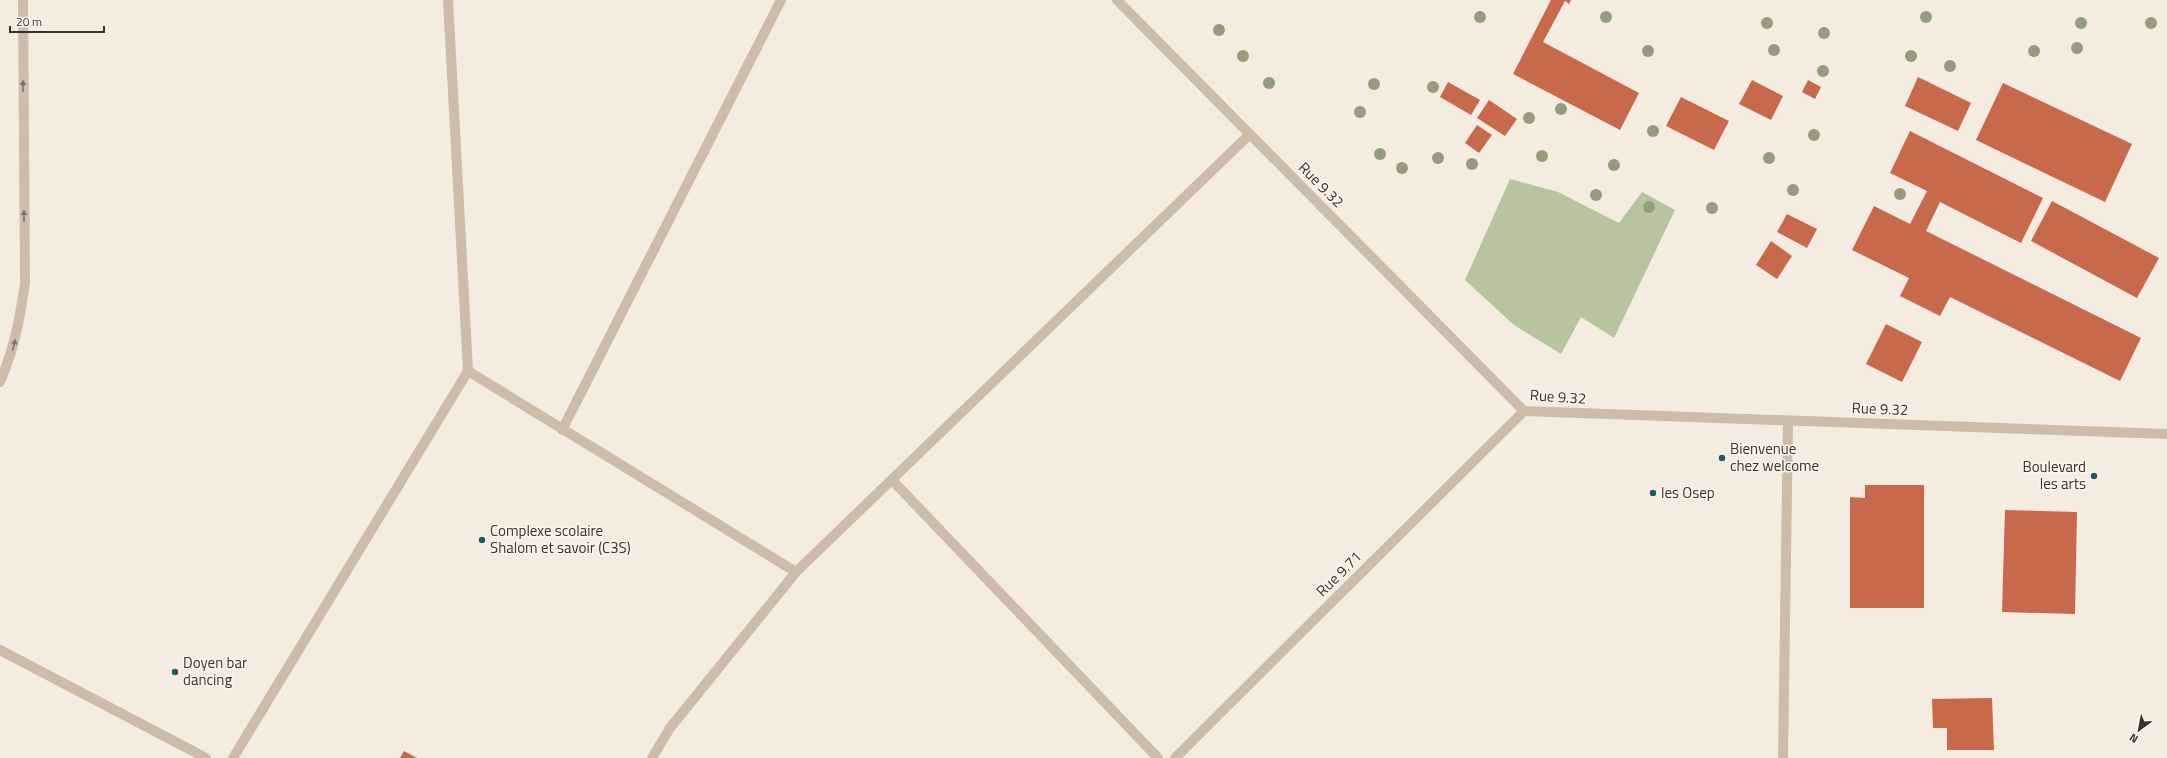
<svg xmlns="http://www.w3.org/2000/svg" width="2167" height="758" font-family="'Titillium Web',sans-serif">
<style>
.green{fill:#b8c4a0}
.building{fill:#c8694b}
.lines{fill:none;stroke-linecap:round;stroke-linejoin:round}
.minor{stroke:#cdbbac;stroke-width:10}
.tertiary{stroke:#cdbbac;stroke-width:10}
.tree{fill:#969b7f}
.oneway{fill:#7d6f65}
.poi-dot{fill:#1f5a5e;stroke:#fbf5ee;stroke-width:1.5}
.labels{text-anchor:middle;stroke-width:3;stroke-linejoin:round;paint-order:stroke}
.street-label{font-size:15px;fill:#3b302b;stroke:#fbf5ee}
.poi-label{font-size:15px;fill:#3b302b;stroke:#fbf5ee;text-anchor:start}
</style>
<rect width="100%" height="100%" fill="#f4ebe1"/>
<path class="green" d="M1510,179l48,13 61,31 23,-31 33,18 -61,128 -33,-21 -20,37 -47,-29 -49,-45z"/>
<path class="building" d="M1551,0h20l-2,4 -4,-3 -22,41 96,51 -19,37 -107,-56z
M1918,77l53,26 -13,28 -53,-25z
M1752,80l31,16 -12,24 -32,-16z
M1808,80l13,7 -6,12 -13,-7z
M1448,82l32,18 -9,15 -31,-18z
M2003,83l129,61 -27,58 -129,-62z
M1681,97l48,24 -15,29 -48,-24z
M1489,100l28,19 -12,17 -28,-18z
M1477,125l15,10 -13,18 -14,-10z
M1910,131l133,67 -22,45 -81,-41 -14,29 215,107 -21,43 -170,-84 -10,19 -40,-20 9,-18 -57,-28 22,-44 36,18 17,-33 -37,-18z
M2052,201l107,57 -22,40 -106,-57z
M1787,214l30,15 -10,19 -30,-16z
M1771,241l21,15 -15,23 -21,-14z
M1886,324l36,18 -20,40 -36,-18z
M1865,485h59v123h-74v-111l15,1z
M2005,510l72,2 -2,102 -73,-2z
M1992,698l2,52h-47v-22h-14l-1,-29z
M404,751l13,7h-17z"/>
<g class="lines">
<path class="minor" d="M1117,0l407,411 643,23
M468,371l328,201
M562,430l219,-430
M892,480l266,278
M0,650l206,108
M233,758l235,-387 -20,-371
M652,758l18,-30 126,-156 454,-438
M1175,758l349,-347
M1783,758l5,-337"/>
<path class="tertiary" d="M0,382c14,-32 20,-64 25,-99l-2,-283"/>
</g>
<g class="tree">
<circle cx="1480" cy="17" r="6"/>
<circle cx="1606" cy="17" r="6"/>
<circle cx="1926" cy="17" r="6"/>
<circle cx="1767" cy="23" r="6"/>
<circle cx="2081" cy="23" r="6"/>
<circle cx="2151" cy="23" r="6"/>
<circle cx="1219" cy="30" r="6"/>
<circle cx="1824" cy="33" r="6"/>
<circle cx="2077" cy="48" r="6"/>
<circle cx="1774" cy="50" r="6"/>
<circle cx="1648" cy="51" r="6"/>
<circle cx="2034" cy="51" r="6"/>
<circle cx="1243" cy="56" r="6"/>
<circle cx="1911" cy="56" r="6"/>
<circle cx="1950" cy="66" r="6"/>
<circle cx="1823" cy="71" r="6"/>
<circle cx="1269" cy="83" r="6"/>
<circle cx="1374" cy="84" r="6"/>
<circle cx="1433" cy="87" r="6"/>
<circle cx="1561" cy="109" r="6"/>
<circle cx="1360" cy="112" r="6"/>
<circle cx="1529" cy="118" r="6"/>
<circle cx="1653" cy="131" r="6"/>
<circle cx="1814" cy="135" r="6"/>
<circle cx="1380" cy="154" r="6"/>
<circle cx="1542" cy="156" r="6"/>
<circle cx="1438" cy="158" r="6"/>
<circle cx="1769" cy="158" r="6"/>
<circle cx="1472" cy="164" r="6"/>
<circle cx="1614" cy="165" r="6"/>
<circle cx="1402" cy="168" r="6"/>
<circle cx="1793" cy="190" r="6"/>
<circle cx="1900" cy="194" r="6"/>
<circle cx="1596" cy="195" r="6"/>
<circle cx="1649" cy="207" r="6"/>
<circle cx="1712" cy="208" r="6"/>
</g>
<defs><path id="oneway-solid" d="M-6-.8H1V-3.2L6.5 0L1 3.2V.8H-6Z"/></defs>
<g class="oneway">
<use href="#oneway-solid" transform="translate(23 86) rotate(-90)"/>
<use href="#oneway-solid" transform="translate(24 216) rotate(-90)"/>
<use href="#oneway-solid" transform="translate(14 345) rotate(-76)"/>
</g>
<g class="poi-dot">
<circle cx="1722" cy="458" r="4"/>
<circle cx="2094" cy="476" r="4"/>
<circle cx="1653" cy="493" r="4"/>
<circle cx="482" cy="540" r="4"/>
<circle cx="175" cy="672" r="4"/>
</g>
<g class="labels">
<g class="street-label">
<text transform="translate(1321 185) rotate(45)" y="5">Rue 9.32</text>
<text transform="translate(1558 397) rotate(4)" y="5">Rue 9.32</text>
<text transform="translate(1880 409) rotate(2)" y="5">Rue 9.32</text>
<text transform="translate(1339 574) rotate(-45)" y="5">Rue 9.71</text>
</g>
<g class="poi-label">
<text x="1730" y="454">Bienvenue<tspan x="1730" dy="17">chez welcome</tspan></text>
<text x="2086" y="472" text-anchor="end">Boulevard<tspan x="2086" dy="17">les arts</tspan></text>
<text x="1661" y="498">les Osep</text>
<text x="490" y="536">Complexe scolaire<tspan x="490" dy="17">Shalom et savoir (C3S)</tspan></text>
<text x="183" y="668">Doyen bar<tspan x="183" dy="17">dancing</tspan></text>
</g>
</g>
<g transform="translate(2139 730) rotate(212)" stroke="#fbf5ee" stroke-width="3" paint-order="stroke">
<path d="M0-3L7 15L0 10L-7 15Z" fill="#3b302b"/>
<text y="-6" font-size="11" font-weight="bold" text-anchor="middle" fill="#3b302b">N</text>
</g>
<path d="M10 26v6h94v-6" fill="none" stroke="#3b302b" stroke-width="2"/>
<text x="16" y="26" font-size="12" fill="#3b302b" stroke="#fbf5ee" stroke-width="3" paint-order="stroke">20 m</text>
</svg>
